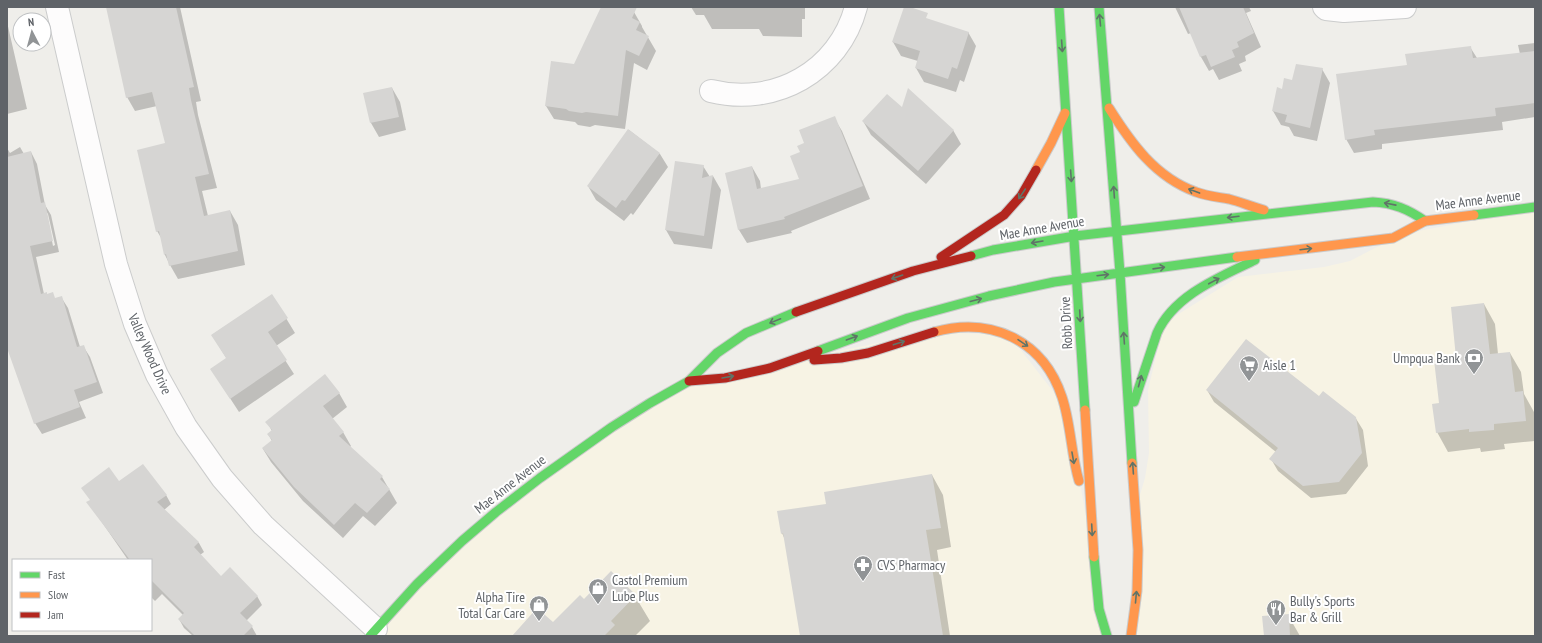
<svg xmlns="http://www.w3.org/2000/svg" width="1542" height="643" font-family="'PT Sans Narrow',sans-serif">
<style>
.commercial{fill:#f7f3e4}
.shadow{fill:#0003;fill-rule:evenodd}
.building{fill:#d6d5d3}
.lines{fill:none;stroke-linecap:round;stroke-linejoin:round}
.street-casing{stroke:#cbcccc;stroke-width:24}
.fast-casing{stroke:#cacacb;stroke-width:11}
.slow-casing{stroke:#cacacb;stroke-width:11}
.jam-casing{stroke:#cacacb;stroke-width:11}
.street{stroke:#fdfcfc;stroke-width:22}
.fast{stroke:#63d668;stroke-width:9}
.slow{stroke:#ff974d;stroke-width:9}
.jam{stroke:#b3261e;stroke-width:9}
.oneway{stroke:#607468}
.labels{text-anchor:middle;stroke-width:4;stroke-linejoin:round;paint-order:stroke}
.street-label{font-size:14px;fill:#5f6368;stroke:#fff}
.poi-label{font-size:14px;fill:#5f6368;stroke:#fff;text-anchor:start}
</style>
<rect width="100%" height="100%" fill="#efeeea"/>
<path class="commercial" d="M1535,209v427h-403l4,-128 9,-30 4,-25 -1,-63 16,-67 74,-46 86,-10 26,-6 25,-13 38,-16z
M933,332l76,3 58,74 40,227h-737l126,-124 193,-131z"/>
<path class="shadow" d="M107,7h73l21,94 -5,1 2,13 19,73 -15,3 6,25 22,-5 8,14 7,40 -67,14 -8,-14 -5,-10 -2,-14 -6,-10 9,-87 -9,-38 -22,5 -8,-14z
M602,7h21l11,5 8,14v1l14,24 -9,19 -13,-7 -9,66 -30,-4 -5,2 -12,-2 -3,-3 -21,-3 -8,-13 29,-41z
M691,7h114v12h-3v18l-39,-1 -4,-7h-47l-8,-14h-8z
M1175,7h74l2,4 -5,2 15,34 -16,9 1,5 -7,3 3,7 -23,9 -6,-11 -4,2 -8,-14 -10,-24 -3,1z
M7,22l20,87 -20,5z
M968,32l8,14 -12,36 -4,-2 -4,12 -32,-10 -8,-14 2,-7 -17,-5 -8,-14z
M1535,43v74l-33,5 1,8 -121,14v5l-28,4 -8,-14 62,-73 62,-19 7,11 43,-4 -2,-9z
M1322,69l8,14 -13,58 -23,-5 -5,-9 -8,-2 -8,-14 10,-21 10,-9z
M392,88l8,14 6,28 -27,7 -8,-14 -7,-29z
M903,109l50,21 8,14 -35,40 -55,-49 -8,-14z
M834,118l8,13 28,68 -79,32 1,2 -45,10 -8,-13 13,-63 8,14 1,8 39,-9 1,-27z
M629,130l31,24 8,13 -35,48 -2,-2 -7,8 -28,-21 -8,-14z
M20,147l4,7 7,-2 6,12 8,41 6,10 8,37 -23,5 8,37 11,5 6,-2 7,11 12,39 3,-1 7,11 13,36 -24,9 7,16 -44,16 -7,-11 -28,-77v-198l3,5zM46,211l2,3 7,31 -2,1z
M703,166l7,11 3,-1 8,14 -9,59 -38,-5 -8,-14z
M272,295l23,38 -19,13 18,28 -55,38 -28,-43 16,-10 -15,-24z
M1484,304l11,20 3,30 12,-1 11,19 3,22 10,18 1,29 -31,3 1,5 -24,3 -1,-4 -32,4 -11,-20 3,-28 17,-45z
M1207,390l112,8 36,19 8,13 5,36 -22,28 -35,4 -33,-27 -7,-12 5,-7 -62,-50z
M339,393l8,14 -15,12 11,13 8,14 -1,1 32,30 15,26 -22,23 -12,-10 -20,22 -40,-37 -32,-39 -8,-13 9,-8 -4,-7 4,-3 -5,-9z
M932,475l11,20 8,52 -14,3 13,86h-149l-16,-96 -3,-7 45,-29z
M119,483l47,12 5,9 -7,6 35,33 5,9 -4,3 21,22 36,19 5,9 -16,16 6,6 5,9h-64l-9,-8 -5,-9 4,-4 -21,-21 -7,7 -4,-4v-37h-23l-40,-58z
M611,572l24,24 15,25 -15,15h-122l40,-12 31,-24z
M1288,615l12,21h-35z"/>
<path class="building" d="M106,7h70l18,80 -5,1 2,12 18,74 -14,3 9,39 26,-6 8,41 -69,15 -3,-12 -2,1 -5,-24 -3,1 -19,-82 28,-7 -13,-51 -26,6z
M601,7h36l-5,11 8,4 -4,8 13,6 -10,20 -13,-6 -8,66 -32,-4 -4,1 -13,-2 -3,-2 -21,-3 6,-45 23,3z
M904,7h6l18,6 -2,5 43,14 -12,37 -5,-2 -4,12 -33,-11 5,-17 -28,-9z
M1179,7h64l11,26 -17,9 2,5 -7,3 3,7 -24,10 -5,-12 -6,2z
M1471,46l2,12 62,-7v52l-40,5 1,8 -122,14 1,5 -30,5 -9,-66 71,-9 -2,-11z
M1296,64l27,4 -13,60 -25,-6 2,-7 -15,-4 5,-24 5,2 2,-11 8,2z
M392,87l7,30 -29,6 -7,-30z
M908,88l46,42 -36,41 -56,-50 25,-27 15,13z
M835,116l28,70 -79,31 1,2 -47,11 -13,-57 27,-7 5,23 42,-10 -9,-23 10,-4 -3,-6 7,-3 -5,-13z
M628,129l32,24 -35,48 -3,-1 -6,8 -29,-22z
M31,151l10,52 4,-1 8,39 -23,5 11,48 6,-2v2l6,-2 2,6 7,-2 15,51 7,-2 13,37 -23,8 6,17 -46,17 -27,-76v-191z
M675,161l29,4 -2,13 11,-3 -9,61 -39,-6z
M272,294l16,24 -20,14 19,28 -57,39 -20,-30 16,-11 -15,-23z
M1484,303l6,51 20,-2 5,40 8,-1 3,30 -32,3v6l-25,2v-3l-33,4 -4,-29 7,-1 -5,-43 22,-2 -5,-51z
M1246,339l73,57 4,-5 33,26 6,36 -23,29 -36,4 -34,-27 9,-11 -72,-58z
M325,374l15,19 -17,13 21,26 -5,4 44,40 -3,3 10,10 -23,24 -12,-10 -21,22 -40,-38 -32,-39 10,-8 -5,-6 5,-4 -7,-8z
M143,464l24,31 -10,7 42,40 -5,5 27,29 9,-9 28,29 -18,17 13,13 -10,10h-48l-17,-17 6,-6 -33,-33v-20h-21l-44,-58 4,-2 -9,-12 28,-21 10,14z
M932,474l9,54 -15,2 17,106h-143l-17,-103 -2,1 -4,-23 49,-7 -2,-12z
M611,571l25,24 -25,26 4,4 -11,11h-92l25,-28 16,14 27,-27 4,4z
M1289,614l1,22h-26l-2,-20z"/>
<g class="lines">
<g class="street-casing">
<path id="street" d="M57,7l59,257 19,60 22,51 29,52 36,51 41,47 113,104
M1324,7l2,2 18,2 61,-4
M711,91c64,16 128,-20 145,-84"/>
</g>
<g class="fast-casing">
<path id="fast" d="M1059,7l26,403
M1099,7l21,266 12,190
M1474,215l61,-8
M971,256l22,-6 82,-14 298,-34c20,1 35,7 52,19
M818,351l90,-33 81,-22 65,-14 183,-25
M1134,402l23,-69c17,-38 63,-56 98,-73
M1094,557l5,52 8,27
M370,636l47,-52 45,-43 34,-29 44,-34 72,-51 38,-24 39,-22 28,-28 29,-20 50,-21"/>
</g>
<g class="slow-casing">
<path id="slow" d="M1109,108c22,35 46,69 87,84 10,4 22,5 33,7 12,3 23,8 35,11
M1036,170l15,-27 14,-30
M1237,257l156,-19 32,-17 49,-6
M934,332c57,-16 109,8 128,65 9,27 9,57 17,84
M1085,410l9,147
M1131,636l6,-45 1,-41 -6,-87"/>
</g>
<g class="jam-casing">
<path id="jam" d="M941,257l63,-42 17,-19 15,-26
M796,312l117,-41 58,-15
M814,360l27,-2 27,-5 66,-21
M689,381l36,-3 45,-10 48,-17"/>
</g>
<use href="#street" class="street"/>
<use href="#fast" class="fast"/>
<use href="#slow" class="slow"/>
<use href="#jam" class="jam"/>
</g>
<defs><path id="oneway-shaft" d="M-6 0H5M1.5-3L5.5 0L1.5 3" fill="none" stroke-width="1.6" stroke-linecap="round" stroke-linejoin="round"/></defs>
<g class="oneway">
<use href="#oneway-shaft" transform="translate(1100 20) rotate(-95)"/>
<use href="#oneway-shaft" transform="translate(1062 46) rotate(86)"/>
<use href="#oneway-shaft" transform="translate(1071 176) rotate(86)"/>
<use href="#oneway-shaft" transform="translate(1194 191) rotate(-160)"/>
<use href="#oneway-shaft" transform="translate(1114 192) rotate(-94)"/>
<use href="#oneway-shaft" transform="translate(1022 194) rotate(124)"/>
<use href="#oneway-shaft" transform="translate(1390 204) rotate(-169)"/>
<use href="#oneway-shaft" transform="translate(1233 217) rotate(173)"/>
<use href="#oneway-shaft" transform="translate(1037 242) rotate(170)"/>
<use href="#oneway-shaft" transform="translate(1306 249) rotate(-7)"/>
<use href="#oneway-shaft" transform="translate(1159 268) rotate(-8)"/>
<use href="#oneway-shaft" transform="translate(1103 275) rotate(-7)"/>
<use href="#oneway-shaft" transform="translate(897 277) rotate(161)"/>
<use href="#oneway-shaft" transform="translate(1214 281) rotate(-28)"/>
<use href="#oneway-shaft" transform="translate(976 300) rotate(-15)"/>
<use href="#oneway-shaft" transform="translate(1080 316) rotate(87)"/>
<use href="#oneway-shaft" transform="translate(775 321) rotate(158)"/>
<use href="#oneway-shaft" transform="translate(852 338) rotate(-20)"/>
<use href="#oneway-shaft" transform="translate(1124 338) rotate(-94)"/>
<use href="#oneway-shaft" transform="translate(899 343) rotate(-18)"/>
<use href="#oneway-shaft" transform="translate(1023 343) rotate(34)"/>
<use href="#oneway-shaft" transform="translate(728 377) rotate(-10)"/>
<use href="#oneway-shaft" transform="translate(1140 381) rotate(-75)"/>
<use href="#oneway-shaft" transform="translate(1073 458) rotate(80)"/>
<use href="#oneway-shaft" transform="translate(1133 468) rotate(-94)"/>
<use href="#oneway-shaft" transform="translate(1092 530) rotate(87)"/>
<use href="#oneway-shaft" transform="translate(1136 597) rotate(-85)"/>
</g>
<defs>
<g id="bank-pin" transform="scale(1)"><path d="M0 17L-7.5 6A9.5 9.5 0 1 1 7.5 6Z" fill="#919496" stroke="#fff"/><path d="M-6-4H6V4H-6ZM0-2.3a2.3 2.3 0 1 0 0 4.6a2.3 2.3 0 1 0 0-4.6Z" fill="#fff"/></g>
<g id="supermarket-pin" transform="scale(1)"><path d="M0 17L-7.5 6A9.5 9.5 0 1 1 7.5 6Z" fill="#919496" stroke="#fff"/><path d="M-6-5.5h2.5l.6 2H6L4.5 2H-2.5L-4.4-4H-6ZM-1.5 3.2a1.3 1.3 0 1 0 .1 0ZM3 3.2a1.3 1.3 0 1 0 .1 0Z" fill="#fff"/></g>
<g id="pharmacy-pin" transform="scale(1)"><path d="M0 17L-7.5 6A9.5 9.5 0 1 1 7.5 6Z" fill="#919496" stroke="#fff"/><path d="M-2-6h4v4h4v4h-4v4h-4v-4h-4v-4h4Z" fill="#fff"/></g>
<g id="shop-pin" transform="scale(1)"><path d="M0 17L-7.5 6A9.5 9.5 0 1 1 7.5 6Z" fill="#919496" stroke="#fff"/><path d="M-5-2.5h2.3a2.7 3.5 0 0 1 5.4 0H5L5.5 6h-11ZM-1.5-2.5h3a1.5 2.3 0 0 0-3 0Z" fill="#fff"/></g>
<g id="restaurant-pin" transform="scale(1)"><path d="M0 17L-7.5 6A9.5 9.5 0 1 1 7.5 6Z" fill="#919496" stroke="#fff"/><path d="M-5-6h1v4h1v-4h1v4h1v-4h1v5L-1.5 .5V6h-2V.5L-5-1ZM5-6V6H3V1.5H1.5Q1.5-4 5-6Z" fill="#fff"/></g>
</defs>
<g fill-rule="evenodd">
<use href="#bank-pin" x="1474" y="358"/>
<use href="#supermarket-pin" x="1249" y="365"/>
<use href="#pharmacy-pin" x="863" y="565"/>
<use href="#shop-pin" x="598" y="588"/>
<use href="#shop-pin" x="539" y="605"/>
<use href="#restaurant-pin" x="1276" y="609"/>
</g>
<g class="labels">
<g class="street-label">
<text transform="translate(1478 200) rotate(-7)" y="5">Mae Anne Avenue</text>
<text transform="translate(1042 228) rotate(-10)" y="5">Mae Anne Avenue</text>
<text transform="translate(1066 323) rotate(-93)" y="5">Robb Drive</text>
<text transform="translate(150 354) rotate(66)" y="5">Valley Wood Drive</text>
<text transform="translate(510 484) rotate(-38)" y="5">Mae Anne Avenue</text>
</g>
<g class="poi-label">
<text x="1460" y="363" text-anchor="end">Umpqua Bank</text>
<text x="1263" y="370">Aisle 1</text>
<text x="877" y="570">CVS Pharmacy</text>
<text x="612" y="585">Castol Premium<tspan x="612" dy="16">Lube Plus</tspan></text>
<text x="525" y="602" text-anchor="end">Alpha Tire<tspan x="525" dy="16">Total Car Care</tspan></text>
<text x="1290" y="606">Bully's Sports<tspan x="1290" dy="16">Bar &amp; Grill</tspan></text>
</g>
</g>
<rect width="1542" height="643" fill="none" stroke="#5f6368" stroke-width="16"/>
<rect x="12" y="559" width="140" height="72" fill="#ffffff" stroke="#bfc1c3"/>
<rect x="20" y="572" width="20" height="6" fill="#63d668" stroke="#bfc1c3"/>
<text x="48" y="579" font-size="12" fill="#5f6368">Fast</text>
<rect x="20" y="592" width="20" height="6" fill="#ff974d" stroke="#bfc1c3"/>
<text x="48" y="599" font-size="12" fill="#5f6368">Slow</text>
<rect x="20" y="612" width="20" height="6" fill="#b3261e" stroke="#bfc1c3"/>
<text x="48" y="619" font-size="12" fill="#5f6368">Jam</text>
<g transform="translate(32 32) rotate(354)"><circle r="19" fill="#ffffff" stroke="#bfc1c3"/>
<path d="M0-3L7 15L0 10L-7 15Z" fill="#919496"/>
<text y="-6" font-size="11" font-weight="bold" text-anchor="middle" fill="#5f6368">N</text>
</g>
</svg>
